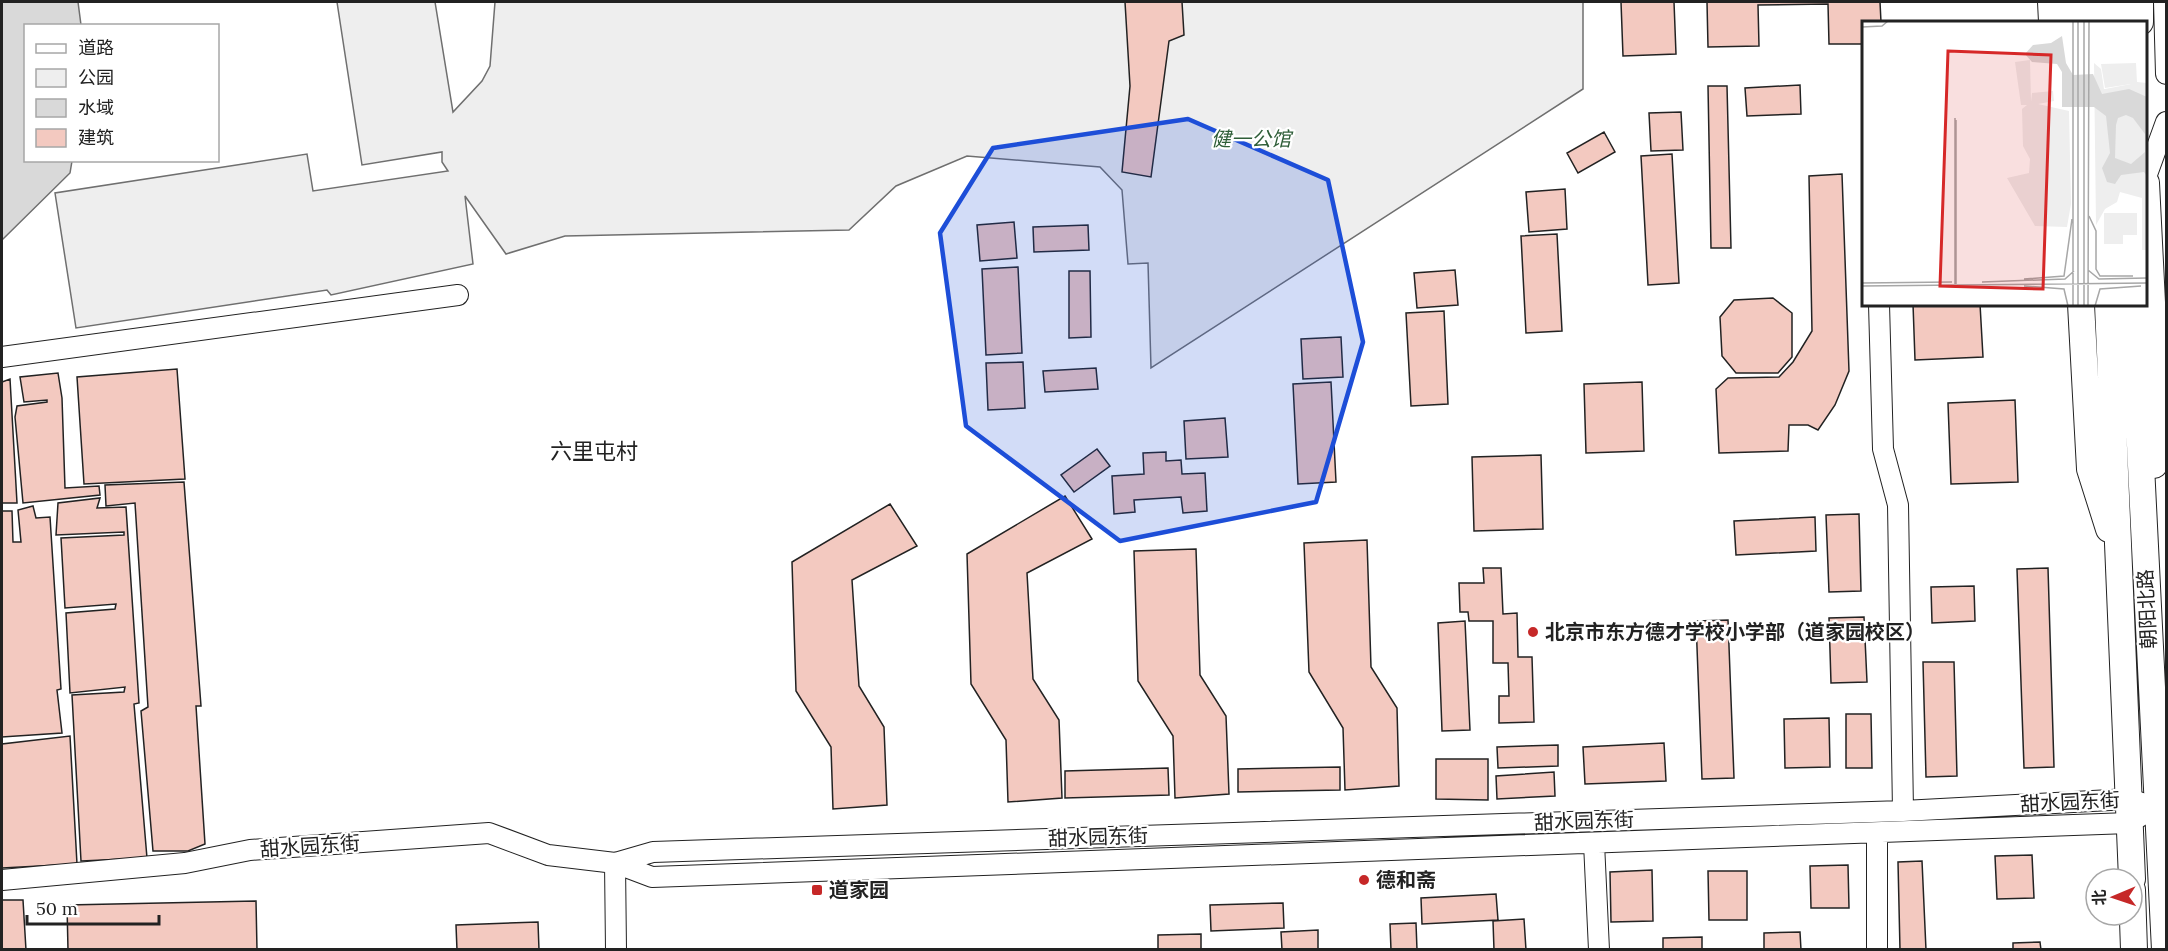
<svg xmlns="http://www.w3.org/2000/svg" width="2168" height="951" font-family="Lora,'Noto Sans SC',serif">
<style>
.green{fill:#eee;stroke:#6f6f6f;stroke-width:1.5}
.water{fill:#d9d9d9;stroke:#6f6f6f;stroke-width:1.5}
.building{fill:#f3c9c0;stroke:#222;stroke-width:1.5}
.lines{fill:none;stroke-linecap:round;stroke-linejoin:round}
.minor-casing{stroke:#222;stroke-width:22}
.major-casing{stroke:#222;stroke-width:28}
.minor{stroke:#fff;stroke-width:20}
.major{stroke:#fff;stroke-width:26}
.marked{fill:#1d4ed8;fill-opacity:0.2;stroke:#1d4ed8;stroke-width:4.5;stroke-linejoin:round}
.poi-dot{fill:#c62828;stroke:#fff;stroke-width:2}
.labels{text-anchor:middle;stroke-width:4.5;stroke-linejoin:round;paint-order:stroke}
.park-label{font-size:20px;font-style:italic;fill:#2f5e38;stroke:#fff}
.street-label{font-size:20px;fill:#222;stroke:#fff}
.poi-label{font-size:20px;font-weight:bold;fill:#222;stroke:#fff;text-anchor:start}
.quarter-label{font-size:22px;fill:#222;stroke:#fff}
.inset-road{fill:none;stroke:#a7a7a7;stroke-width:1.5}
.view{fill:#d62828;fill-opacity:0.15;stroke:#d62828;stroke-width:3}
.inset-edge{fill:none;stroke:#222;stroke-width:3}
</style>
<rect width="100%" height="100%" fill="#fff"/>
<path class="green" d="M337,2h98l18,110 29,-31 8,-15 5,-64h1088v87l-432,279 -3,-105 -20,1 -6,-74 -22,-23 -133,-11 -71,30 -47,44 -284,6 -59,18 -41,-58 8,68 -142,31 -4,-5 -251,38 -21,-135 252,-39 6,37 135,-20 -6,-9v-10l-80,13z"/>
<path class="water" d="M2,2h76l3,23 -55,1v134l46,1 -2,12 -68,67z"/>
<path class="building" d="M1125,2h57l2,33 -15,6 -18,136 -29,-5 8,-86z
M1621,2h53l2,52 -53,2z
M1707,2h173l1,20h-17v22h-35l-1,-40 -70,1 1,41 -51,1z
M1800,85l1,29 -54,2 -2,-28z
M1708,86h19l4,162h-20z
M1681,112l2,38 -32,1 -2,-38z
M1604,132l11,20 -37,21 -11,-20z
M1672,154l7,129 -31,2 -7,-129z
M1842,174l7,197 -14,34 -17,25 -10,-5h-19l-1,26 -69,2 -3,-64 12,-11 51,-1 14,-15 19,-31 -3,-155z
M1565,189l2,40 -38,3 -3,-40z
M1014,222l3,36 -37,3 -3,-36z
M1088,225l1,25 -55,2 -1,-25z
M1557,234l5,97 -36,2 -5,-97z
M1018,267l4,86 -36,2 -4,-86z
M1455,270l3,35 -41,3 -3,-35z
M1069,271h21l1,66 -22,1z
M1773,298l19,15v44l-14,16h-42l-14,-17 -2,-39 14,-17z
M1913,304h67l3,53 -68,3z
M1444,311l4,93 -37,2 -5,-93z
M1341,337l2,40 -40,2 -2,-40z
M1023,362l2,46 -37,2 -2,-47z
M1096,368l2,21 -53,3 -2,-21z
M177,369l8,110 -101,5 -7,-107z
M58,373l4,25 3,90 34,-2 1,9 -77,8 -8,-86 2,-11 30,-4v-2l-23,2 -4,-25z
M10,379l7,124h-15v-121z
M1331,382l5,100 -38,2 -5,-100z
M1642,382l2,69 -58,2 -2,-69z
M2015,400l3,82 -67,2 -3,-81z
M1225,418l3,39 -42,2 -2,-38z
M1097,449l13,17 -36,26 -13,-17z
M1166,452v9l15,-1 1,14 23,-1 2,38 -24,2 -2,-16 -47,3 1,12 -21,2 -2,-38 32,-2 -1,-21z
M1541,455l2,74 -69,2 -2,-74z
M184,482l17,224h-5l9,138 -17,7h-35l-12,-140 7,-4 -13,-204 -29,3 -1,-21z
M1065,496l27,43 -65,34 6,106 26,41 3,78 -54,4 -2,-62 -35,-56 -4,-130z
M100,498l-3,10 29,-1 13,196 -5,1 13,154 -66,3 -9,-166 52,-3 1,-5 -55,6 -4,-80 49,-4 1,-5 -51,4 -4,-70 63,-3v-3l-68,3 2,-32z
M890,504l27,42 -65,34 7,106 25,41 3,78 -54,4 -2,-62 -35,-56 -4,-129z
M33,506l3,12 14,-1 11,172 -4,1 5,43 -60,4v-226h10l1,31h8l-3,-32z
M1859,514l2,77 -32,1 -3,-77z
M1815,517l1,34 -80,4 -2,-34z
M1367,540l4,127 26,41 2,78 -54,4 -2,-62 -34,-56 -5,-129z
M1196,549l4,126 26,41 3,78 -54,4 -2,-62 -35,-55 -4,-130z
M1483,568h18l2,46 14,-1 1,44h14l2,65 -35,1v-27h10l-1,-33h-15v-42h-24l-1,-9h-8l-1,-29h25z
M2048,568l6,199 -30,1 -7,-199z
M1974,586l1,35 -43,2 -1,-36z
M1864,617l3,65 -36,1 -2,-65z
M1728,620l6,158 -32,1 -6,-158z
M1465,621l5,109 -28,1 -4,-108z
M1923,662h31l3,114 -31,1z
M1846,714h25l1,54h-26z
M1829,718l1,49 -45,1 -1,-49z
M70,736l7,128 -75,4v-124z
M1664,743l2,38 -81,3 -2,-37z
M1558,745v21l-60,2 -1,-21z
M1436,759h52v41l-52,-1z
M1340,767v23l-102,2v-23z
M1168,768l1,27 -104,3v-27z
M1554,772l1,24 -58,3 -1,-23z
M2032,855l2,43 -37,1 -2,-43z
M1922,861l4,89h-26l-2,-88z
M1848,865l1,43h-38l-1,-42z
M1652,870l1,51 -42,1 -1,-50z
M1708,871h39v49h-38z
M1496,894l2,26 -76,4 -1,-26z
M2,900h21l3,50h-24z
M256,901l1,49h-189l-1,-45z
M1283,903l1,25 -73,3 -1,-26z
M1524,919l2,31h-32l-1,-29z
M538,922l1,28h-82l-1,-25z
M1416,923l1,27h-26l-1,-26z
M1318,930v20h-36l-1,-18z
M1800,932l1,18h-37v-17z
M1201,934v16h-43v-15z
M1702,937v13h-39v-12z
M2040,942l1,8h-28v-7z"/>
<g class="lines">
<g class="minor-casing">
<path id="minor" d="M2048,2l1,20
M2164,2l2,72
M2146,177l20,-55
M1879,304l4,145 15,56 5,306
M2,357l456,-62
M1877,833v117
M1594,843l5,107
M615,863l38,-11 1250,-41 226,-12 13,4
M615,863l1,87
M2,880l183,-17 65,-13 239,-17 59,22 67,8 37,14 1477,-54 27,-16"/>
</g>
<g class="major-casing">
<path id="major" d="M2070,2l1,20
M2095,2l1,20
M2119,2l1,20
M2140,2v20
M2146,183l12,239 -4,43
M2081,304l9,165 19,60
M2108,304l24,575
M2133,304l32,646
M2132,890l2,60"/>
</g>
<use href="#minor" class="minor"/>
<use href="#major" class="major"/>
</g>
<path class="marked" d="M1188,119l140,61 35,162 -47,160 -196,39 -154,-115 -26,-193 53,-85z"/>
<g class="poi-dot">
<circle cx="1533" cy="632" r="6"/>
<circle cx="1364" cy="880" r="6"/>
<rect x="811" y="884" width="12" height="12" rx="3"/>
</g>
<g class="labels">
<g class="park-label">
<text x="1251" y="146">健一公馆</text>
</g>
<g class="street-label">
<text transform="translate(2147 609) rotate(-93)" y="7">朝阳北路</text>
<text transform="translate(2070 802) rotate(-3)" y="7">甜水园东街</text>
<text transform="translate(1584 821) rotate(-2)" y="7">甜水园东街</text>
<text transform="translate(1098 837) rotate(-2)" y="7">甜水园东街</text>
<text transform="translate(310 846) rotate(-4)" y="7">甜水园东街</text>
</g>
<g class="poi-label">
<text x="1545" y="639">北京市东方德才学校小学部（道家园校区）</text>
<text x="1376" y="887">德和斋</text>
<text x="829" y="897">道家园</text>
</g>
<g class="quarter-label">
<text x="594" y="459">六里屯村</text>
</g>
</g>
<g transform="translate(1862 21)">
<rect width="285" height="285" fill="#fff"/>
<path d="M168,39l1,42 1,-9 21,-2 1,10 -16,3 31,7 2,93 -4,23 -32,-1 -28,-48 22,-5 1,-14 -7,-13 -1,-37 5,-4h-6l-6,-43zM232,42l7,6 3,20h1l26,-5 -26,4 -4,-24 35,-1 1,19 10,1v167h-5v-52l-22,-6 -3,10 -12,7 -9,16zM242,192h33v22h-14v9h-19z" fill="#eee"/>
<path d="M200,15l4,27 7,12 20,-1 9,20 27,-5 18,8v79l-3,-4 -23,3 -6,9 -8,-2 -5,-14 8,-15 -4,-37 -12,-9h-32v-35l-5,-8 -25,-2 -7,-8 8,-9 18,-2zM264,94l7,3 12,16v18l-14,12 -16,-6 1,-33 2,-7z" fill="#d9d9d9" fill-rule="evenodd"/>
<path class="inset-road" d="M211,0v285M222,0v285M0,6l20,-1 6,-5M94,99v164M227,195l7,15v38l4,7h33M226,249l11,9 48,-1M162,258l40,-3 8,-57M120,261l83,-3 9,-8M0,262l90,-1M93,263v-166M0,265l285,-3M162,265l40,3 4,17M216,285v-285M226,285l1,-285M233,285l5,-17 41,-3"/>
<path class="view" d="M86,30l103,4 -8,234 -103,-3z"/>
<rect width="285" height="285" class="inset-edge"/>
</g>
<rect width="2168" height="951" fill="none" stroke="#222222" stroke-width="6"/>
<rect x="24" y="24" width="195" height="138" fill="#ffffff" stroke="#a7a7a7" stroke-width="1.5"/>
<rect x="36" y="44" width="30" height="9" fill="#ffffff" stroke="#a7a7a7" stroke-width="1.5"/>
<text x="78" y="54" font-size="18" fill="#222222">道路</text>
<rect x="36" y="69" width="30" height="18" fill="#eeeeee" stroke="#a7a7a7" stroke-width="1.5"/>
<text x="78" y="84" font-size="18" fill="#222222">公园</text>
<rect x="36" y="99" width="30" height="18" fill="#d9d9d9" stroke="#a7a7a7" stroke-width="1.5"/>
<text x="78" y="114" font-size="18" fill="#222222">水域</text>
<rect x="36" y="129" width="30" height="18" fill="#f3c9c0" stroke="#a7a7a7" stroke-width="1.5"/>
<text x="78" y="144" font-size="18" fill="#222222">建筑</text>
<g transform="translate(2114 897) rotate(268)"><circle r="28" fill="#ffffff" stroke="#a7a7a7" stroke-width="1.5"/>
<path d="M0-4.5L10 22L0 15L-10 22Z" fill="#c62828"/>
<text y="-9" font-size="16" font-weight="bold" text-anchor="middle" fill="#222222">北</text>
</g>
<path d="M27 915v9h132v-9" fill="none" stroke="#222222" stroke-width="3"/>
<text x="36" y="915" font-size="18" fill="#222222" stroke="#ffffff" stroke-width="4.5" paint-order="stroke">50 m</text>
</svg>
